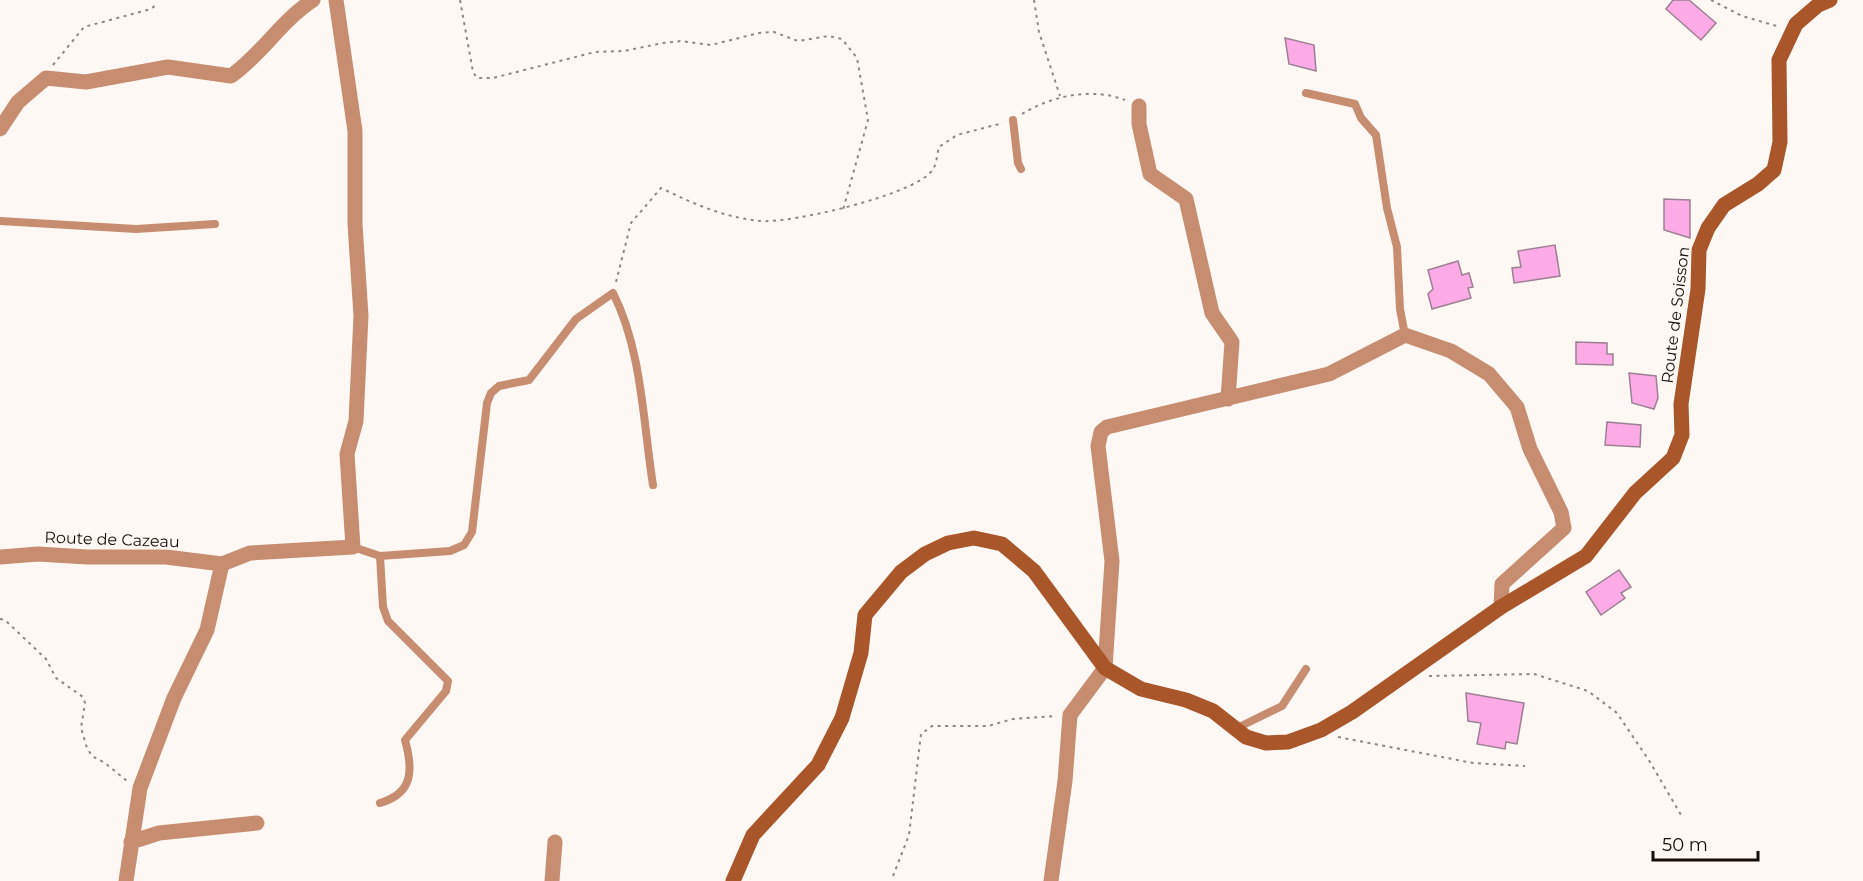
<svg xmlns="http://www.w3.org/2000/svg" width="1863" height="881" font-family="Montserrat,sans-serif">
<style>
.building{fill:#fcabe6;stroke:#9b8193;stroke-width:1.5}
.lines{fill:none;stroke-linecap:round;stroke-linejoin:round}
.path{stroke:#8f8882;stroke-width:2;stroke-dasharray:3 4.5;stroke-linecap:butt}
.lane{stroke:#c78d71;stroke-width:8}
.street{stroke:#c78d71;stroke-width:15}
.secondary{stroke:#a9562a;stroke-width:15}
.labels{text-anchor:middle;stroke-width:4.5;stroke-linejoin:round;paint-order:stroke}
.street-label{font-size:16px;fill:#160d06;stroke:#fef8f4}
</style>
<rect width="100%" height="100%" fill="#fef8f4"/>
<path class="building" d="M1673,0h16l27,23 -15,17 -35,-31z
M1285,38l29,7 2,26 -27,-7z
M1664,199l26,1v38l-26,-8z
M1555,245l5,31 -46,7 -2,-15 9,-1 -3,-16z
M1458,261l4,14 7,-2 4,14 -5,1 3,10 -39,11 -4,-15 5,-5 -5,-19z
M1576,342l31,1v11h6v11l-37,-1z
M1629,373l27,3 2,22 -4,11 -22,-6z
M1607,422l34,3 -1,22 -35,-2z
M1619,570l12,17 -10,6 4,5 -24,17 -15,-23z
M1466,693l58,10 -7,41 -11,-2 -1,7 -28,-5 4,-21 -13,-2z"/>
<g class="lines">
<path class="path" d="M460,0l13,72 4,6h16l102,-26 29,-1 39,-8 18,-2 30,4 48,-12 15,-1 24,9 31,-5 13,3 15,19 11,62 -25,90
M1034,0l5,32 21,64
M1711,0l31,16 38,11
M53,65l31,-38 67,-18 6,-5
M1022,114c29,-18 70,-27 103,-14
M616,282l15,-59 30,-35c33,16 62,29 99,33 29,3 160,-27 173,-52 4,-6 4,-15 6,-22l18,-12 46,-12
M0,619l5,1 41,39 10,19 27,19 2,6 -4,25 6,20 5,8 13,7 22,18
M1429,676l105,-2 54,17 29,22 33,49 31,53
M1338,737l135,26 52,3
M893,876l16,-41 12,-101 11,-8h56l25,-7 42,-3"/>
<path class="lane" d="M1306,93l49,11 6,14 15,17 11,73 10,39 3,62 5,26
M1013,120l5,43 3,6
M0,221l136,8 79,-5
M353,547l27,9 70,-5 14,-6 8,-13 15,-129 4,-10 8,-7 30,-6 47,-61 37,-26c29,57 30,129 40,192
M380,556l3,51 5,14 60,60 -2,10 -41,49c8,29 9,53 -25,63
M1235,729l47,-23 24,-37"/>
<path class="street" d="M1139,106v18l11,50 36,25 26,114 20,29 -4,57
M0,129l18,-27 28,-24 40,4 82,-15 63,9c31,-22 50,-55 82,-76
M0,557l38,-3 49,3h79l56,7 28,-11 103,-6 -6,-93 9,-33 5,-105 -6,-92v-93l-19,-131
M131,842l28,-9 98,-10
M126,881l14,-93 34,-90 33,-68 15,-66
M552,881l3,-39
M1051,881l14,-100 5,-66 35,-47 7,-107 -14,-115 3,-14 6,-5 222,-53 76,-39 46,16 38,23 28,33 13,42 31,63 3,16 -62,56 -1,23"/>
<path class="secondary" d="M733,881l20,-46 65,-70 24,-47 19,-65 4,-38 36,-43 24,-18 23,-11 26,-5 28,6 32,27 71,97 36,21 45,11 27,11 33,26 20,6 22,-1 33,-12 31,-18 149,-105 85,-51 49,-63 38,-35 9,-23 -1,-31 17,-115 1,-39 9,-22 16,-23 34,-21 16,-14 6,-28 -1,-82 17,-36 22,-19 12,-5"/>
</g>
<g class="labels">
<g class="street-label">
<text transform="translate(1675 315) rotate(-83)" y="6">Route de Soisson</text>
<text transform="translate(112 539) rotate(2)" y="6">Route de Cazeau</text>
</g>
</g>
<path d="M1653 851v9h105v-9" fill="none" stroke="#160d06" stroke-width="3"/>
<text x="1662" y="851" font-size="18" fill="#160d06" stroke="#fef8f4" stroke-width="4.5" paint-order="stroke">50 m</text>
</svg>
